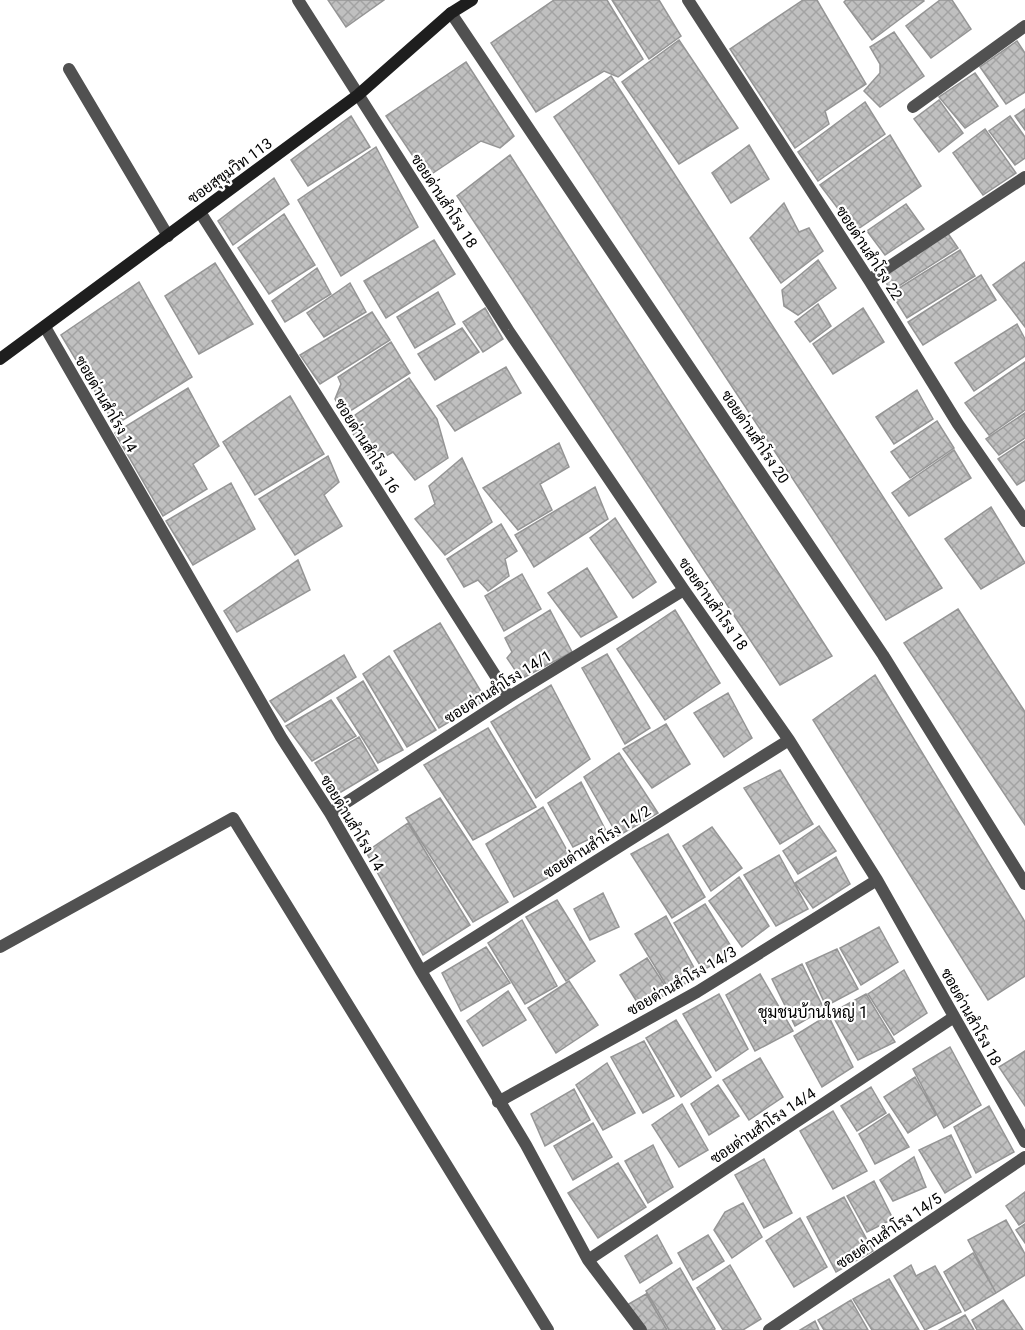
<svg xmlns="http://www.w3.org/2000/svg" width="1025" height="1330" font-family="Roboto,Sarabun,sans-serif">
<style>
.building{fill:url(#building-cross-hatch);stroke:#959595;stroke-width:1.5}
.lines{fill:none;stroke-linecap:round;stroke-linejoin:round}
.lane{stroke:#515151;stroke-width:12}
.street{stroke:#515151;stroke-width:12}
.secondary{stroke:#1e1e1e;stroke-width:12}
.labels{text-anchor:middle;stroke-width:4.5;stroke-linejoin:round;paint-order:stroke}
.street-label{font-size:15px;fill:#000;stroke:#fff}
.neighbourhood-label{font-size:16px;fill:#000;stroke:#fff}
</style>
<defs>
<pattern id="building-cross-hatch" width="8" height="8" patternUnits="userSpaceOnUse" patternTransform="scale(1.5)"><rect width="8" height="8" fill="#c0c0c0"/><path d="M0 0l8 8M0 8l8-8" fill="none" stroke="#a3a3a3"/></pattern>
</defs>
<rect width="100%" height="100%" fill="#fff"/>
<path class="building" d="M328,0h56l-38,27z
M554,0h53l36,59 -25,18 -14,-6 -68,41 -45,-69z
M612,0h47l22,36 -32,23z
M803,0h14l49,84 -41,27 4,13 -34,24 -65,-99z
M846,0h77l1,1 -52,39 -28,-38z
M940,0h12l19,29 -40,29 -25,-32z
M894,32l30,44 -44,31 -16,-16 16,-18v-9l-10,-17z
M679,40l59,88 -59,36 -57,-82z
M1017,41l8,12v39l-19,12 -26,-37z
M466,62l48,74 -14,12 -19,-7 -54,36 -41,-61z
M975,73l23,33 -33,22 -26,-31z
M611,76l331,512 -56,32 -332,-503z
M939,100l24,33 -24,19 -25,-33z
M865,102l20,32 -67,47 -20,-29z
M1025,109v21l-10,-14z
M351,116l19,31 -62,39 -17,-26z
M1010,116l15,21v21l-10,7 -26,-34z
M985,129l31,44 -33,22 -30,-42z
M890,135l31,51 -66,45 -35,-46z
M749,145l20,34 -38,24 -19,-30z
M376,147l42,80 -77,49 -43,-76z
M510,155l322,501 -52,29 -323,-489z
M274,178l15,26 -56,41 -15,-24z
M784,203l15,29 10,-4 14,23 -42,32 -31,-45z
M906,204l18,25 -39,26 -18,-24z
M284,214l31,51 -46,29 -31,-46z
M947,232l11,16 -67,43 -9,-15z
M434,240l21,34 -69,44 -22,-37z
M960,250l15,26 -68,42 -16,-25z
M818,260l18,28 -38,27 -14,-9 -2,-16z
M1025,262v65l-32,-42z
M215,263l38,61 -54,30 -34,-58z
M317,268l14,26 -46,28 -13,-21z
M981,275l15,25 -73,45 -15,-23z
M139,282l53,95 -77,48 -54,-90z
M350,283l16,29 -42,25 -17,-24z
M438,292l17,32 -40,24 -18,-31z
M818,304l13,22 -21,16 -15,-20z
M485,308l18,31 -20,13 -20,-30z
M863,308l21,34 -51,32 -20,-30z
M372,312l18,28 -70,44 -20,-29z
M1017,324l8,15v17l-51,35 -19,-28z
M462,328l17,24 -44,28 -17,-26z
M391,342l19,31 -66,42 -9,-16 6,-15 -3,-7z
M1025,362v48l-36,25 -24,-32z
M506,367l15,26 -66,38 -18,-25z
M409,378l28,41 11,39 -33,22 -22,-28 -20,11 -28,-41z
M188,388l31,58 -26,18 14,25 -44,27 -48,-83z
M917,390l16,29 -39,25 -18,-27z
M290,396l34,58 -69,41 -32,-53z
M1025,413v25l-26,17 -13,-16z
M937,421l17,27 -44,30 -19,-26z
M1025,441v39l-8,5 -19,-26z
M559,443l10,24 -29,17 12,26 -34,20 -35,-42z
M954,450l17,28 -62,38 -17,-23z
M328,456l11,26 -15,13 18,31 -47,29 -36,-56z
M462,458l30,64 -47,33 -30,-36 20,-15 -6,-18z
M231,483l24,46 -62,36 -27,-44z
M595,487l13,32 -74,48 -19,-32z
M991,507l34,56 -44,26 -36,-50z
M615,518l41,64 -23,16 -43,-60z
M501,524l16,27 -12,8 4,17 -21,15 -10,-11 -14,7 -17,-28z
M298,560l12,30 -73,42 -13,-21z
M587,568l30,49 -36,20 -33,-44z
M522,574l19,35 -37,22 -19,-35z
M958,609l67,103v113l-121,-182z
M550,610l22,42 -51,27 -14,-21 5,-6 -7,-14z
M675,610l45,73 -55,37 -48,-71z
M440,623l46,77 -47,28 -45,-77z
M607,654l43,74 -25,16 -43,-76z
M344,655l12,22 -71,45 -15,-21z
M389,656l47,74 -29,17 -44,-73z
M875,675l150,247v54l-37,24 -175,-280z
M363,681l40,69 -25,13 -41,-65z
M551,685l39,74 -54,39 -45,-76z
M728,693l24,45 -28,19 -30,-44z
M331,700l25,36 -44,25 -26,-35z
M666,724l24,40 -38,24 -29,-39z
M488,728l48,79 -63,33 -49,-75z
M359,737l19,33 -42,25 -21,-32z
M619,753l39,60 -40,23 -34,-59z
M780,770l33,54 -33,20 -36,-56z
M581,782l25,49 -33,16 -25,-44z
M440,798l68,104 -35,20 -67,-104z
M543,807l31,56 -60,34 -28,-53z
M408,823l62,102 -47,30 -57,-103z
M819,826l17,25 -38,23 -15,-23z
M712,827l30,41 -31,23 -28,-45z
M668,834l37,63 -33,21 -41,-64z
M779,855l29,54 -32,17 -32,-51z
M836,857l14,27 -37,24 -18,-25z
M739,877l30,49 -27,21 -33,-46z
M603,893l16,34 -29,13 -16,-31z
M557,900l38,61 -29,20 -40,-64z
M705,904l30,49 -32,17 -29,-47z
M666,916l33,61 -29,14 -35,-57z
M522,920l35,66 -32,18 -37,-61z
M879,927l19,35 -37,23 -21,-37z
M486,947l24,36 -49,28 -19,-38z
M837,949l21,40 -32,17 -20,-43z
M647,958l22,34 -27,18 -22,-35z
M802,964l22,45 -29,17 -23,-47z
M904,970l23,43 -33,22 -26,-41z
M760,974l33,57 -38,20 -29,-56z
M569,981l29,44 -42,28 -28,-45z
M508,991l18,29 -43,26 -16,-25z
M719,994l29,55 -32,22 -33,-57z
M866,994l29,48 -37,18 -27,-47z
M828,1015l25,52 -31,20 -28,-51z
M676,1020l35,57 -30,20 -35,-59z
M644,1041l30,55 -31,17 -32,-56z
M950,1047l31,58 -37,23 -31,-59z
M1025,1051v55l-26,-39z
M760,1058l23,39 -34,23 -26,-40z
M607,1063l28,50 -32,17 -27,-45z
M915,1077l21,38 -28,18 -24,-36z
M718,1085l21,31 -30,19 -18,-31z
M871,1087l15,26 -29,18 -16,-25z
M574,1089l16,31 -45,26 -14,-32z
M682,1104l26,46 -29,17 -27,-42z
M989,1106l25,46 -38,21 -22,-46z
M833,1111l34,60 -34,18 -33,-58z
M889,1114l20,33 -34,17 -16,-30z
M593,1123l19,34 -39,23 -19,-34z
M951,1135l20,42 -26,16 -26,-43z
M653,1145l20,42 -25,16 -23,-42z
M914,1157l12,30 -33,14 -13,-21z
M764,1159l28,54 -28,15 -29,-53z
M618,1163l28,44 -48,31 -30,-45z
M874,1181l19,38 -26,13 -20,-36z
M1025,1192v29l-6,4 -13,-19z
M844,1197l29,54 -37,21 -29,-55z
M743,1203l19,34 -30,21 -18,-28 11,-18z
M800,1218l27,49 -33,20 -28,-46z
M1006,1220l19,34v21l-29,18 -28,-53z
M1025,1224v19l-9,-13z
M657,1235l15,28 -32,20 -15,-27z
M708,1235l16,26 -31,19 -15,-27z
M973,1253l23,40 -31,18 -21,-39z
M730,1265l31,54 -18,11h-20l-26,-42z
M911,1265l5,11 19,-10 26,46 -36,18 -31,-54z
M680,1268l35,61 -1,1h-45l-23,-39z
M889,1279l30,51h-47l-19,-31z
M646,1294l21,36h-22l-18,-25z
M851,1300l17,30h-44l-6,-10z
M1003,1300l20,30h-46l-5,-10z
M965,1315l9,15h-35z
M815,1321l4,9h-19z"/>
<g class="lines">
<path class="lane" d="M0,947l233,-129 315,512"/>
<path class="street" d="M298,0l210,330 176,260 105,150 88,140 148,262
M688,0l181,280 89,144 67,97
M451,13l432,642 142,229
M69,69l99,167
M913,107l112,-81
M200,212l309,485
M869,280l156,-103
M45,327l236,410 49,76 91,158 105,174 62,115 53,70
M330,813l179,-116 175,-107
M421,971l368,-231
M498,1102l199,-110 180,-112
M588,1260l366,-243
M769,1330l256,-173"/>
<path class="secondary" d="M0,359l358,-264 93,-82 21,-13"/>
</g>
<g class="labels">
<g class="street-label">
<text transform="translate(230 171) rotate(-36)" y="5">ซอยสุขุมวิท 113</text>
<text transform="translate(444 201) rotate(57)" y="5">ซอยด่านสำโรง 18</text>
<text transform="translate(869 253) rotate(57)" y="5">ซอยด่านสำโรง 22</text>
<text transform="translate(106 404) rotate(60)" y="5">ซอยด่านสำโรง 14</text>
<text transform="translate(755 437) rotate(56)" y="5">ซอยด่านสำโรง 20</text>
<text transform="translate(367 446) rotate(58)" y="5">ซอยด่านสำโรง 16</text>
<text transform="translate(713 604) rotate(55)" y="5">ซอยด่านสำโรง 18</text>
<text transform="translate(498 687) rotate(-32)" y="5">ซอยด่านสำโรง 14/1</text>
<text transform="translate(352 823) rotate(59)" y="5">ซอยด่านสำโรง 14</text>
<text transform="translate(597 842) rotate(-32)" y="5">ซอยด่านสำโรง 14/2</text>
<text transform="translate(682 981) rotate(-30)" y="5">ซอยด่านสำโรง 14/3</text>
<text transform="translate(971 1017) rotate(61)" y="5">ซอยด่านสำโรง 18</text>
<text transform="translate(763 1126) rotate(-34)" y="5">ซอยด่านสำโรง 14/4</text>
<text transform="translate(889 1231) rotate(-34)" y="5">ซอยด่านสำโรง 14/5</text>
</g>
<g class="neighbourhood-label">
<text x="813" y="1018">ชุมชนบ้านใหญ่ 1</text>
</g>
</g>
</svg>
